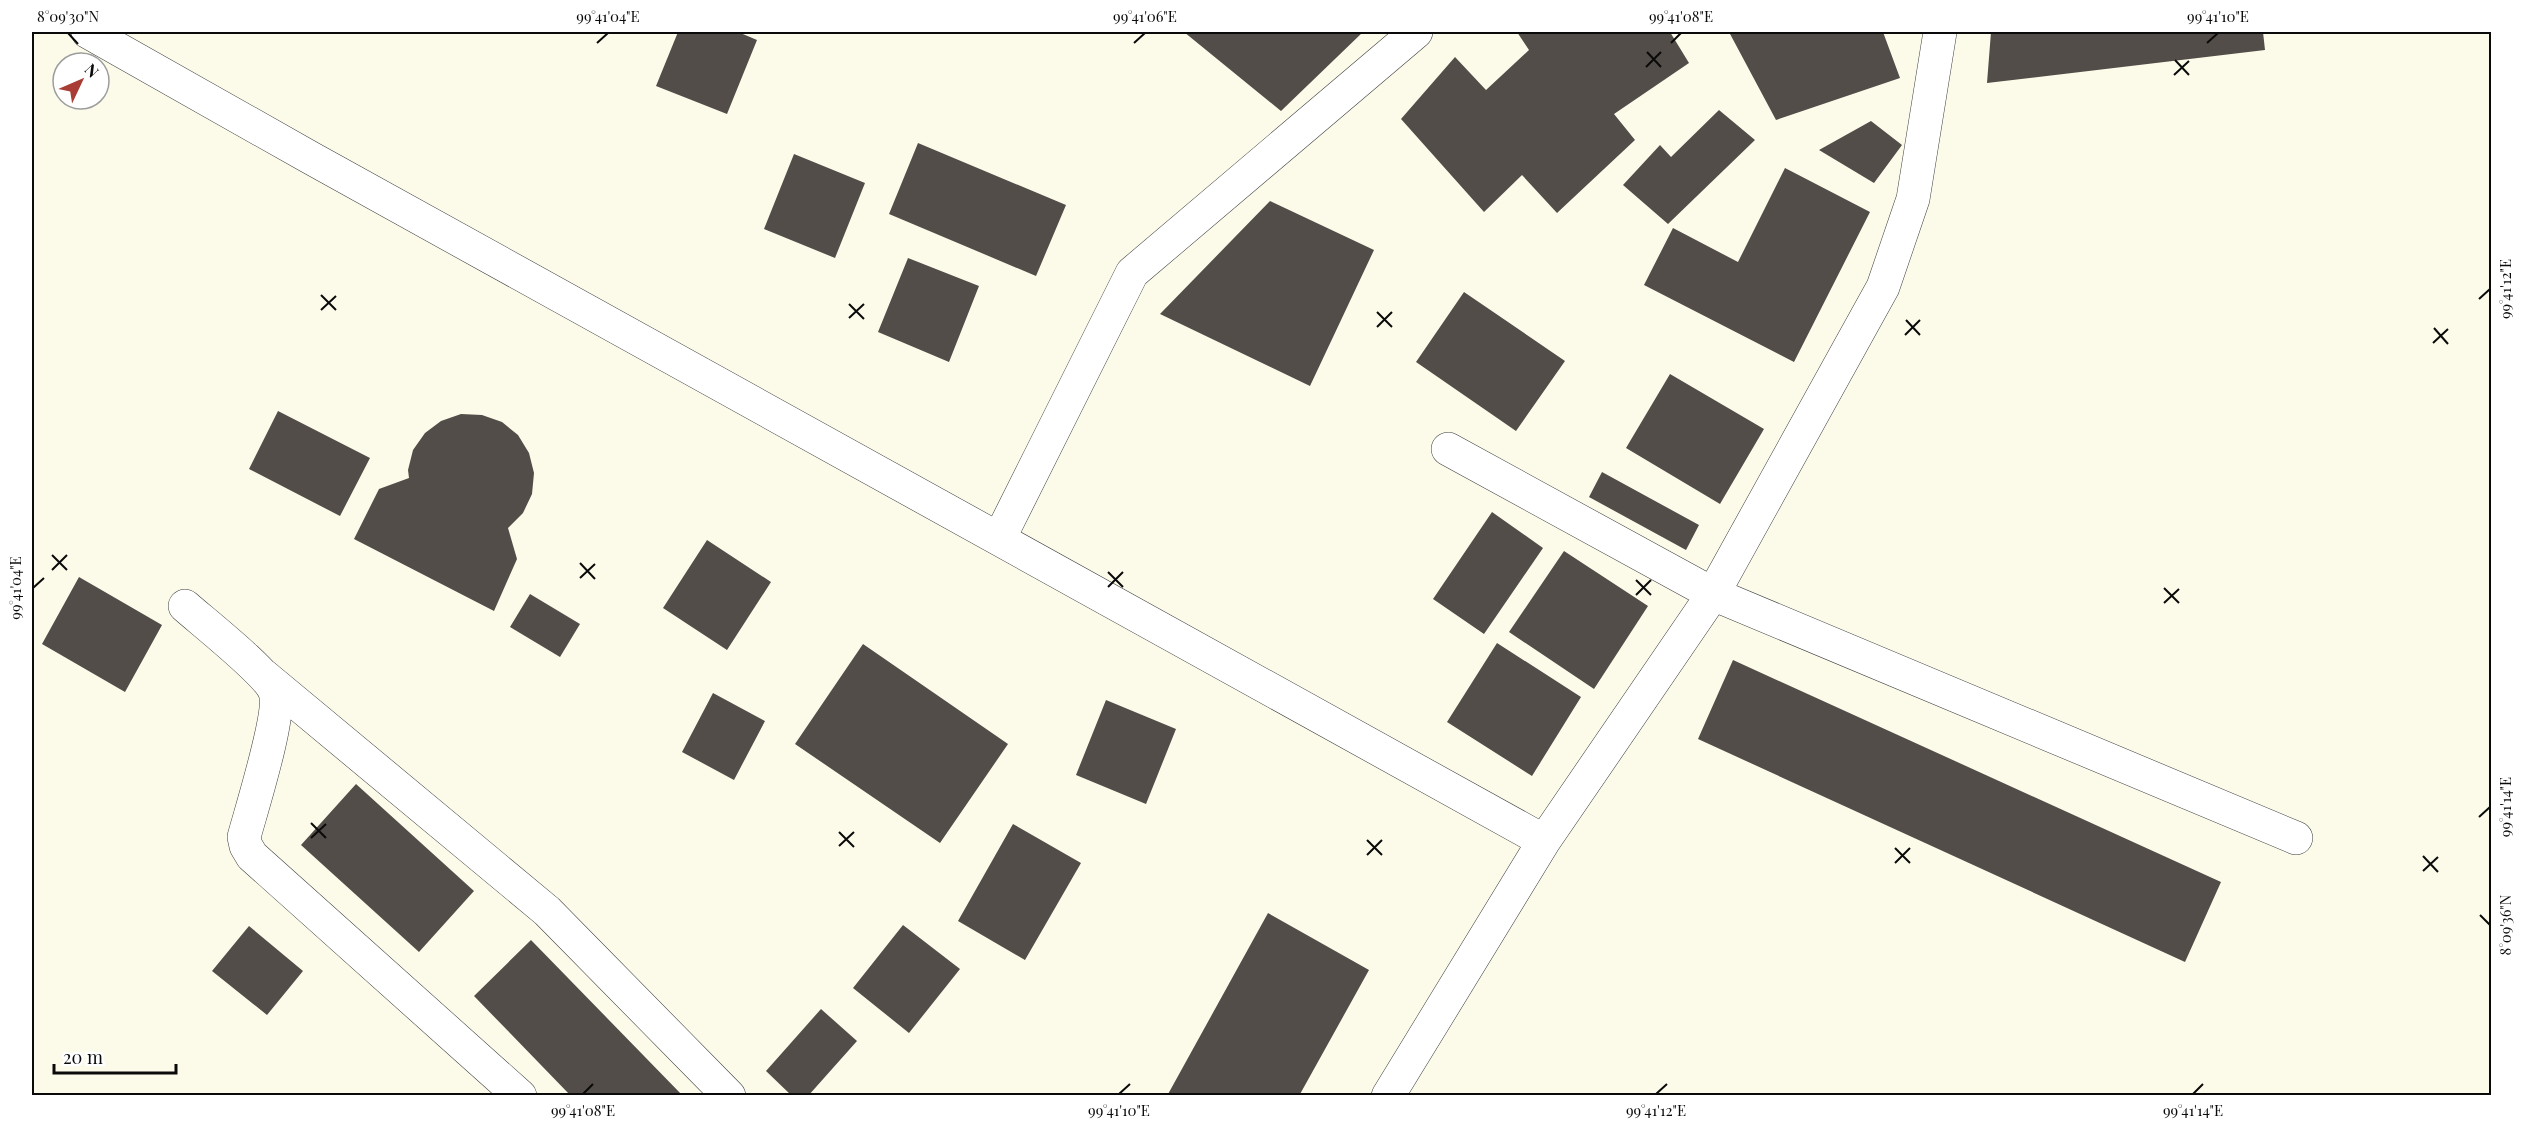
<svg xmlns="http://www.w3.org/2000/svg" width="2523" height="1127" font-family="'Playfair Display',serif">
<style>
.building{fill:#524d48}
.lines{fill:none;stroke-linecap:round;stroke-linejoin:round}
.minor-casing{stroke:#3d3d3d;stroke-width:34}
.minor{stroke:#fff;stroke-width:33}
.ticks{fill:none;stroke:#0a0a0a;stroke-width:2}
.neatline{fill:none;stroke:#0a0a0a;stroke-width:2}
.ticks-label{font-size:15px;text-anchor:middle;fill:#0a0a0a}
</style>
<rect width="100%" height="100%" fill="#fcfbea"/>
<path class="building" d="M678,32h60l19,8 -30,74 -71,-28z
M1184,32h179l-82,79z
M1517,32h153l19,31 -75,51 21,26 -78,73 -35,-38 -38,37 -83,-93 54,-62 31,33 43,-40z
M1729,32h154l17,46 -124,42z
M1991,32h272l2,18 -278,33z
M1719,110l36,30 -87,84 -45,-39 37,-40 11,12z
M1871,121l31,24 -28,38 -55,-33z
M918,143l148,62 -30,71 -147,-62z
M794,154l71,29 -30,75 -71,-29z
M1785,168l85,44 -76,150 -150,-77 29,-57 65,34z
M1270,201l104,49 -64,136 -150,-72z
M908,258l71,28 -30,76 -71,-30z
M1464,292l101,69 -49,70 -100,-69z
M1670,374l94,55 -44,75 -94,-56z
M278,411l92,47 -30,58 -91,-47z
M461,414l21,1 20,7 16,13 11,18 5,20 -2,21 -9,19 -15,15 9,31 -23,52 -140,-72 25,-50 30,-11 -1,-8 5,-20 12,-17 16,-12z
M1602,472l97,53 -13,25 -97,-53z
M1492,512l51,36 -59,86 -51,-35z
M707,540l64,42 -44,68 -64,-42z
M1564,551l84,55 -54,83 -85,-57z
M79,577l83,48 -37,67 -83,-48z
M530,594l50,30 -20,33 -50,-30z
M1497,643l84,54 -49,79 -85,-54z
M863,644l145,100 -68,99 -145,-99z
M1733,660l488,222 -36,80 -487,-223z
M713,693l52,28 -31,59 -52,-28z
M1106,700l70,29 -30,75 -70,-29z
M356,784l118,107 -55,61 -118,-107z
M1013,824l68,39 -56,97 -67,-39z
M1268,913l101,57 -70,126h-132z
M903,925l57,44 -51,64 -56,-45z
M249,926l54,45 -36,44 -55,-44z
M531,940l152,156h-112l-97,-100z
M821,1009l36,32 -49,55h-16l-26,-25z"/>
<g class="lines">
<g class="minor-casing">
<path id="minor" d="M88,32l223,126 1233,683
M1448,449l265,145 583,244
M999,539l133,-266 284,-241
M185,606c18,16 83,67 90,86 7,21 -24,119 -31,145l2,9 6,10 268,240
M263,675l284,236 182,185
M1388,1096l156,-255 169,-247 170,-307 30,-88 27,-167"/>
</g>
<use href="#minor" class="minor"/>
</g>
<path class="ticks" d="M68,33l10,11M597,43l11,-10M1134,43l11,-10M1671,43l10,-10M2207,43l11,-10M1647,52l14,15M2175,60l14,15M1646,67l15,-15M2174,75l15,-14M321,295l15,15M2479,299l11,-10M849,304l15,15M321,310l15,-14M1377,312l15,15M849,318l15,-14M1906,320l14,15M1377,327l15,-15M2434,328l14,16M1905,335l15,-15M2433,343l15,-14M52,555l15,15M580,563l15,16M52,570l15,-15M1108,572l15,15M580,578l15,-14M1636,580l15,15M1108,587l15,-15M33,588l11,-10M2164,588l15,15M1636,595l15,-15M2164,603l15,-14M2479,817l11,-10M311,823l15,15M839,832l15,15M311,838l15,-14M1367,840l15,15M839,846l15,-14M1895,848l15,15M1367,855l15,-15M2423,856l15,16M1895,863l15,-15M2423,871l15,-14M2480,915l10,10M583,1094l10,-10M1119,1094l11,-10M1656,1094l11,-10M2193,1094l10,-10"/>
<rect width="2523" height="1127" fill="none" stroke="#ffffff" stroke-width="66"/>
<g transform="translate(81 81) rotate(46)"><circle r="28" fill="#ffffff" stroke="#9d9d9d" stroke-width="1.5"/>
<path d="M0-4.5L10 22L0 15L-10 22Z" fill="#a93c34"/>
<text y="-9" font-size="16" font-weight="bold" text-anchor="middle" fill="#0a0a0a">N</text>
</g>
<path d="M54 1064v9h122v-9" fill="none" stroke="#0a0a0a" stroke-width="3"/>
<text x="63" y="1064" font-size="18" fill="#0a0a0a" stroke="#ffffff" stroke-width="4.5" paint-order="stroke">20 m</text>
<rect x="33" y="33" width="2457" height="1061" class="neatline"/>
<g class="ticks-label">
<text x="68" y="22">8°09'30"N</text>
<text x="608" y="22">99°41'04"E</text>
<text x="1145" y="22">99°41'06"E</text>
<text x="1681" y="22">99°41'08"E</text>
<text x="2218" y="22">99°41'10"E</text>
<text transform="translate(2506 289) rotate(-90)" y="5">99°41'12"E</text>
<text transform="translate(16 588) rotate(-90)" y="5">99°41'04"E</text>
<text transform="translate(2506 807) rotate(-90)" y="5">99°41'14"E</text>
<text transform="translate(2506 925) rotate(-90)" y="5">8°09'36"N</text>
<text x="583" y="1116">99°41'08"E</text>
<text x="1119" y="1116">99°41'10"E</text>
<text x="1656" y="1116">99°41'12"E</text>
<text x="2193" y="1116">99°41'14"E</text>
</g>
</svg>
